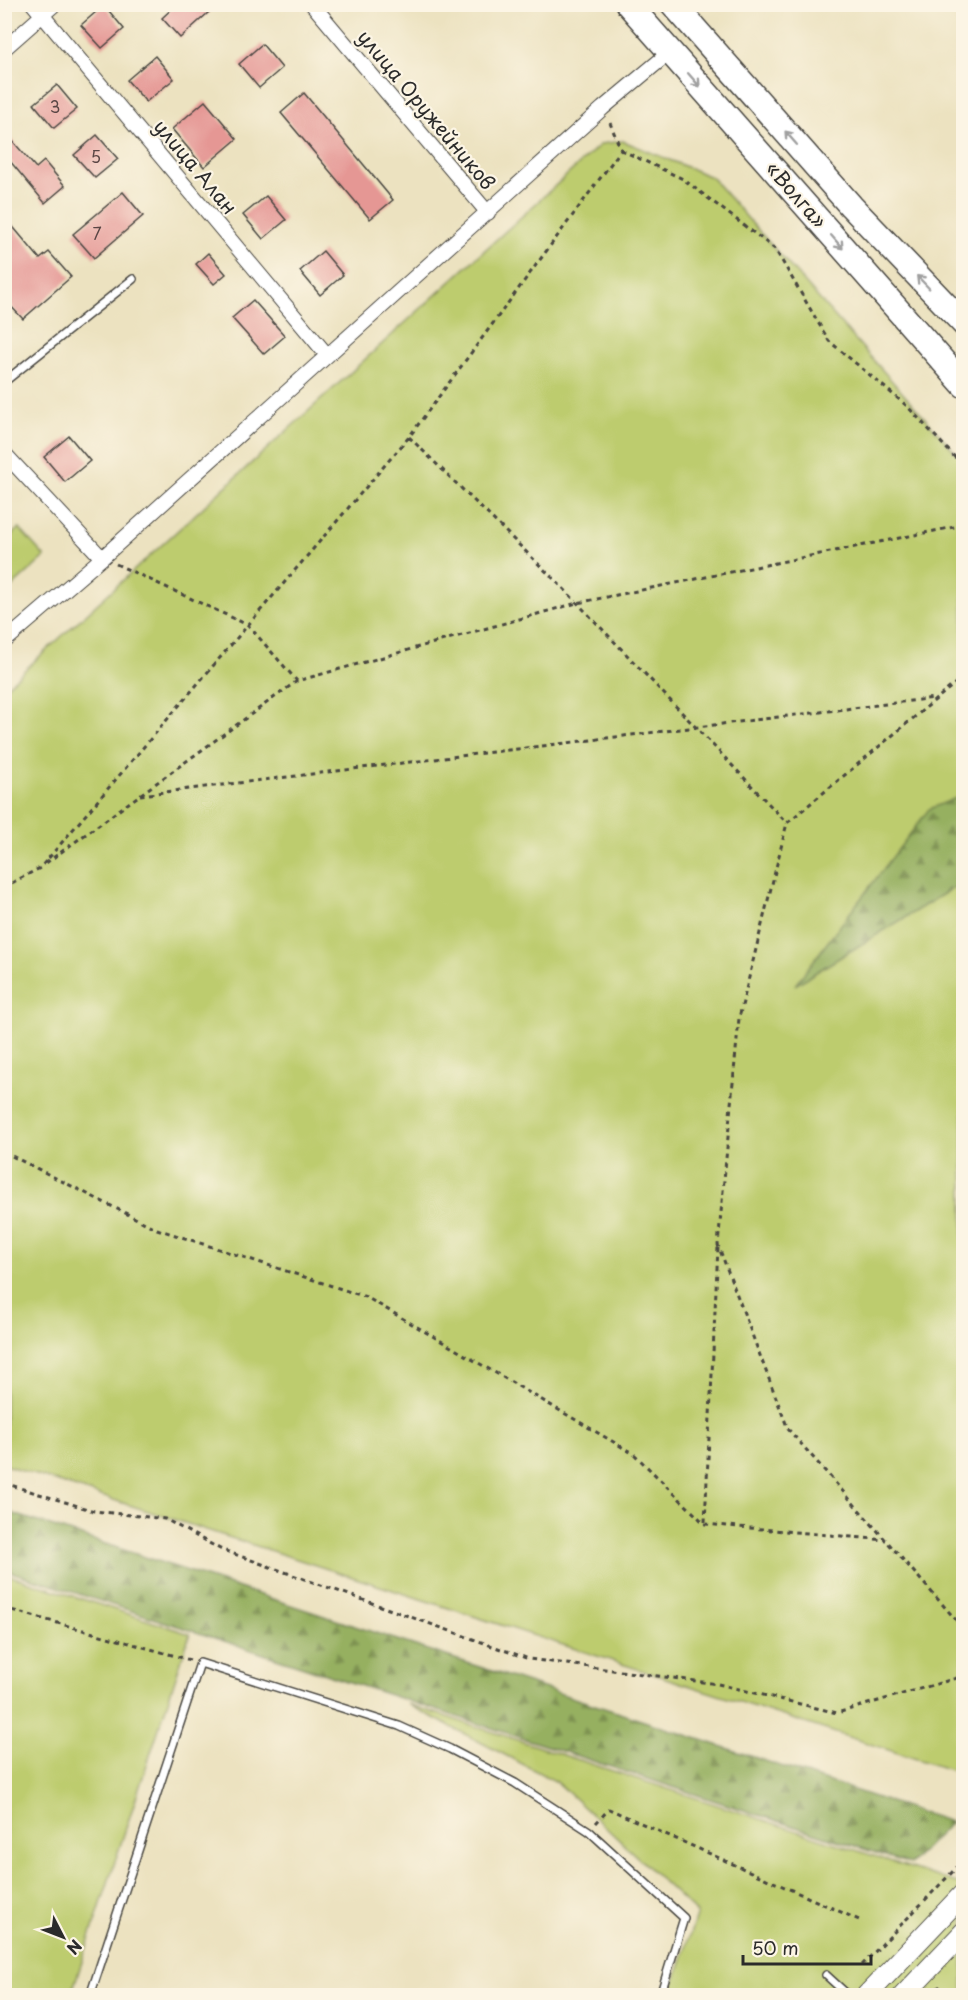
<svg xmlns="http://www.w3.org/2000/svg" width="968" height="2000" font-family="'Playpen Sans',sans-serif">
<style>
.green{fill:#bdcc6e;stroke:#747c4c;stroke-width:1.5}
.forest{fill:url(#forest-firs);stroke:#606e46;stroke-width:1.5}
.building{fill:#e59794}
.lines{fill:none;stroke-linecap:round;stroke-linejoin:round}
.lane-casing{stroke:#484641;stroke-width:10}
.street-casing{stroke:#484641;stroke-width:16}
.secondary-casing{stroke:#484641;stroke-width:22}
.highway-casing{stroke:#484641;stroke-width:27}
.path{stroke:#484641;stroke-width:3;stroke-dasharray:4.5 4.5;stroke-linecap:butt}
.lane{stroke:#fff;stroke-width:7}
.street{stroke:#fff;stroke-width:14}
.secondary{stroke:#fff;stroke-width:20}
.highway{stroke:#fff;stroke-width:24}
.oneway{stroke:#a0a0a0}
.labels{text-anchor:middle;stroke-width:4.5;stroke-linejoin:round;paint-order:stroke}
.number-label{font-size:16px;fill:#5a4645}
.street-label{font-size:20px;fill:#2b2b2b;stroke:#fcf5e5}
</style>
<defs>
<pattern id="forest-firs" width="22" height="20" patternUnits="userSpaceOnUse" patternTransform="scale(1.5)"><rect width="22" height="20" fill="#96b061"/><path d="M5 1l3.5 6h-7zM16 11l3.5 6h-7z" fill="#7b8f50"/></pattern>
</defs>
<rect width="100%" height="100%" fill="#fcf5e5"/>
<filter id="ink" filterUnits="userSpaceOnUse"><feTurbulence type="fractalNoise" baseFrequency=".0167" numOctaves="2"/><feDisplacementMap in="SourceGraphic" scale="12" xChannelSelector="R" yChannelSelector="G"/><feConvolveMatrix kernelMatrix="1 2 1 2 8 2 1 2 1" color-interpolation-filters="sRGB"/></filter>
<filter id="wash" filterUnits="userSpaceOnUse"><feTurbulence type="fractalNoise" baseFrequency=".008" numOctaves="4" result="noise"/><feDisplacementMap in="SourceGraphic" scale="24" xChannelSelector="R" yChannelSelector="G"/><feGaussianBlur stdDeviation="1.35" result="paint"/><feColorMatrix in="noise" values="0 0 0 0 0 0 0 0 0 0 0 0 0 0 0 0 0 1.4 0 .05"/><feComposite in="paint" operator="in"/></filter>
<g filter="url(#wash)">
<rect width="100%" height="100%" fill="#ece2c0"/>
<path class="green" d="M623,141l88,36 252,284v1313l-958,-309v-777l596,-544z
M19,528l26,29 -40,36v-52z
M5,1574l185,60 -119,361h-66z
M407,1704l556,181v110h-293l27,-82 -140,-131z"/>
<path class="forest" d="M963,795v87l-168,103 134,-176z
M5,1511l946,311 -41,42 -905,-294z"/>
<g id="blocks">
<path class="building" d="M177,4h41l-38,34 -18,-20z
M104,5l20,24 -22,19 -21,-23z
M262,44l20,24 -23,20 -20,-24z
M155,56l19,23 -28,23 -19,-22z
M57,85l20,24 -23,19 -20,-24z
M304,93l89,107 -23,19 -89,-106z
M205,101l32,38 -33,28 -32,-38z
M4,131l32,37 8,-7 21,25 -20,17 -41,-49z
M97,135l21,24 -23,19 -21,-23z
M123,192l20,24 -49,42 -21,-24z
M266,196l20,24 -23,19 -20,-24z
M4,216l36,43 9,-7 22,25 -48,42 -19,-20z
M323,251l20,24 -23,20 -20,-24z
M208,253l18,21 -12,10 -18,-20z
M253,300l32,36 -21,18 -32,-36z
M69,436l21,25 -25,21 -21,-25z"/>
</g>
</g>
<g filter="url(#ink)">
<use href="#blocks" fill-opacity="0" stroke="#484641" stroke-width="1.5"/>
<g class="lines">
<g class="lane-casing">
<path id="lane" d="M4,382l129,-103
M826,1975l23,21
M90,1996l110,-333 199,63 51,23 65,34 74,48 95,87 -24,78"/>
</g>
<g class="street-casing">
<path id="street" d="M33,4l294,351
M312,4l176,209
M4,49l51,-45
M4,453l98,105
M4,642l98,-84 501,-450 67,-56"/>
</g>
<g class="secondary-casing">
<path id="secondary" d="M866,1996l98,-103
M903,1996l61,-64"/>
</g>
<g class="highway-casing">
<path id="highway" d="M628,4l336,381
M673,4l178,202 113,118"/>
</g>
<path class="path" d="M621,150l62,29 92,70 54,92 78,65 57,61
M409,437l157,154 221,232
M116,564l132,61 49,56
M964,676l-177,147 -48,195 -21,227 70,184 176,200
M140,795l795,-97
M46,863l251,-182 280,-78 387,-78
M4,887l36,-19 369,-431 212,-287 -11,-27
M4,1152l153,77 209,68 268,157 71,70 181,16
M4,1483l90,28 71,8 55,30 309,110 189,25 119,29 127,-37
M705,1522l13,-275
M4,1608l186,52
M596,1823l13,-14 250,111
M862,1965l102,-105
M931,1996l11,-12"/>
<use href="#lane" class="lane"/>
<use href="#street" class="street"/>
<use href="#secondary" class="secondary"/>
<use href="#highway" class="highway"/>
</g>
<defs><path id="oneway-shaft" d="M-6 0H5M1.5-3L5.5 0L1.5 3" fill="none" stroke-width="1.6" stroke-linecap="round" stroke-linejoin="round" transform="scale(1.5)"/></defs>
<g class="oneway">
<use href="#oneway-shaft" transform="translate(694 80) rotate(49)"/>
<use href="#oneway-shaft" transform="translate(791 138) rotate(-131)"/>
<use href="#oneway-shaft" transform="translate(837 242) rotate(49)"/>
<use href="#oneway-shaft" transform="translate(923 282) rotate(-134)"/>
</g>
</g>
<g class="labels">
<g class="number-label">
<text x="55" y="113">3</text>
<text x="96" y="163">5</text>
<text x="97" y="240">7</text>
</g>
<g class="street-label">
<text transform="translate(426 110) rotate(50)" y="7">улица Оружейников</text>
<text transform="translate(195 167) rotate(50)" y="7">улица Алан</text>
<text transform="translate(796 195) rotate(49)" y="7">«Волга»</text>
</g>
</g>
<rect width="968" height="2000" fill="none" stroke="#fcf5e5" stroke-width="24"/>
<g transform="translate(63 1937) rotate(132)" stroke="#fcf5e5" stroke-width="4.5" paint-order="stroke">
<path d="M0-4.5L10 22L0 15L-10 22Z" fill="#2b2b2b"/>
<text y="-9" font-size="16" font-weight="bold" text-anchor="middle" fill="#2b2b2b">N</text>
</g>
<path d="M743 1955v9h128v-9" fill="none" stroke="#2b2b2b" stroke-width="3"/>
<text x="752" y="1955" font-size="18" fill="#2b2b2b" stroke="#fcf5e5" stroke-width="4.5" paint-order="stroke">50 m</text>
</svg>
